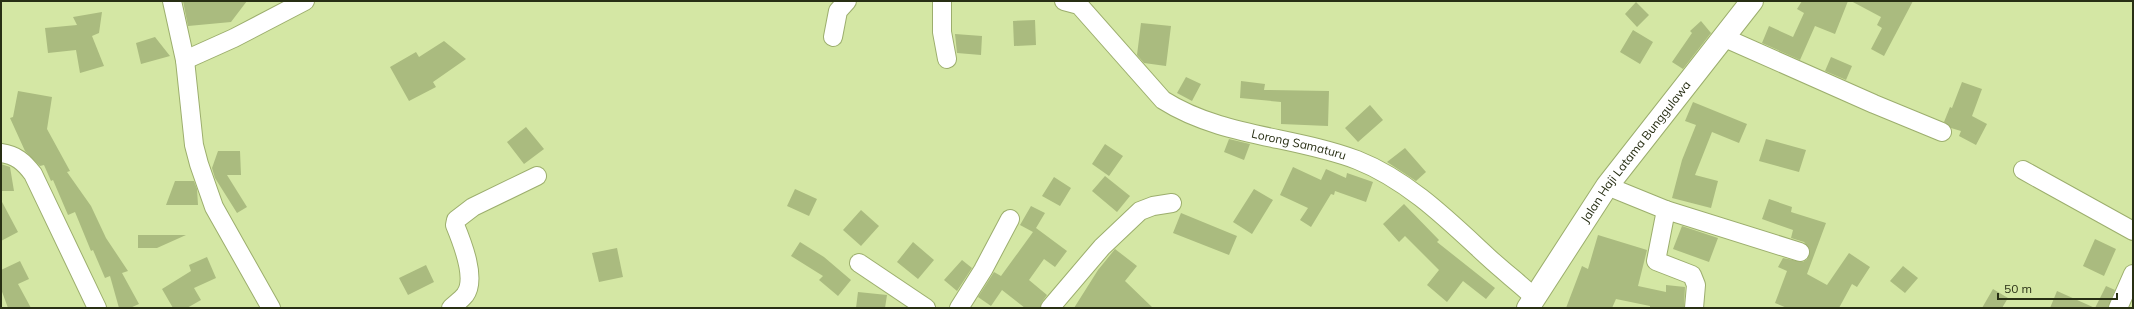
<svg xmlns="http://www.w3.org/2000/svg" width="2134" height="309" font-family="Mulish,sans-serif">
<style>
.building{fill:#aabb7f}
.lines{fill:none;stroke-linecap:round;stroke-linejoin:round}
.street-casing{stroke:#9cae6d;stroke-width:20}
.secondary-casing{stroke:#9cae6d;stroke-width:24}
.street{stroke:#fff;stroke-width:18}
.secondary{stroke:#fff;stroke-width:22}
.labels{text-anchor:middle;stroke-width:3;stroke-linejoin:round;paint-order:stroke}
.street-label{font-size:12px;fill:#282f14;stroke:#d4e7a4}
</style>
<rect width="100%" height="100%" fill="#d4e7a4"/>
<path class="building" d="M183,1h64l-16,21 -43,4z
M1802,1h46l-13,33 -20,-8 -15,34 -38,-17 7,-17 24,11 11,-24 -7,-4z
M1851,1h62l-29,55 -13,-7 11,-21 -5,-3 4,-8z
M1636,2l13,13 -12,12 -12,-13z
M102,12l-3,21 -7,3 12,30 -24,7 -4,-23 -28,3 -3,-25 32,-3 -4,-8z
M1035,20l1,25 -22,1 -1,-25z
M1701,21l10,12 -28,36 -11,-7 20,-29 -2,-2z
M1141,23l30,3 -5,40 -22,-3 -7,-8z
M1633,30l20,12 -13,22 -20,-12z
M955,34l27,2 -1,19 -24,-2z
M155,37l15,19 -29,8 -5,-21z
M444,41l22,18 -33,23 3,5 -27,14 -19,-34 26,-15 3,5z
M1831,57l21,9 -6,14 -21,-9z
M1186,77l15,7 -9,17 -15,-8z
M1241,81l24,3 -1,6 65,1 -1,35 -47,-2v-22l-41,-4z
M1962,82l20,7 -10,27 15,8 -11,21 -17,-9 2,-5 -10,-3 -7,-6 6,-15 2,1z
M18,91l34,6 -5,32 23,42 -3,1 24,34 15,32 22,33 -6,2 17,31 -9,4h-11l-9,-32 -5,2 -12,-28 -2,1 -16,-39 -7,3 -15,-35 -2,1 -7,-16 -4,1 -15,-15 -15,-33 3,-1z
M1693,102l54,22 -8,19 -27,-11 -17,43 23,6 -7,27 -39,-10 10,-38 14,-35 -11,-4z
M1370,105l13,15 -25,22 -13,-14z
M526,127l18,22 -20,15 -17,-22z
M1229,139l21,5 -6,16 -20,-8z
M1766,139l40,11 -7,22 -40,-11z
M1105,144l18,12 -14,20 -17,-12z
M1405,148l21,24 -10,9 -29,-19z
M218,151h22l1,24h-14l20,32 -10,6 -22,-35 -3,-10z
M1,164l9,3 4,24h-13z
M1293,167l28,13 5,-11 20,9 1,-5 26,9 -7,20 -31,-11 -1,4 -3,-1 -20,33 -11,-7 8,-12 -28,-13z
M1105,176l25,20 -13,16 -25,-21z
M1054,177l17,11 -11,18 -18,-10z
M175,181h19l3,8 1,16h-32z
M795,189l22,10 -8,17 -22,-10z
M1254,189l19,11 -21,34 -19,-12z
M1769,199l23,8 -1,5 35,11 -19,51 20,11 22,-32 21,14 -13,20 -5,-3 -13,24h-52l-12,-5 12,-32 -9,-4 5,-9 20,4 4,-3 3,-9 -6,-8 -13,-4 2,-8 -31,-11z
M1,200l17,32 -17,9z
M1404,204l35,36 -2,2 58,46 -9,11 -23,-18 -16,21 -20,-17 12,-15 -34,-34 -6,6 -16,-18z
M1031,206l14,7 -9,15 31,23 -12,16 -11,-8 -15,21 18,15 -5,7 -2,6h-15l-23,-18 -11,16 -13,-9 16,-25 7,4 32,-44 -13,-7z
M861,210l18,16 -18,20 -18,-16z
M1181,213l56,23 -8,19 -56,-22z
M1682,226l36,12 -9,24 -36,-13z
M138,235h48l-29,13h-19z
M1598,235l49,15 -9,36 28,6v-7l19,2 -1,21h-34v-2l-34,-7 -4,9h-46l16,-42 6,3z
M2095,239l21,10 -12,27 -21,-10z
M800,242l24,15 27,23 -13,16 -19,-16 4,-4 -32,-20z
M913,242l21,18 -16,19 -21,-17z
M617,248l6,29 -24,5 -7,-29z
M1115,249l22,17 -12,15 28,27h-79l24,-38z
M207,257l9,21 -22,10 7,12 -14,8h-14l-11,-19 29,-18 -2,-6z
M962,260l10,8 -15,23 -13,-11z
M20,261l9,18 -11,5 13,24h-23l-7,-19v-19z
M426,265l8,17 -26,13 -9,-17z
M1903,266l15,12 -13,15 -15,-12z
M2106,286l9,4 -7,18h-58l7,-17 38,17z
M1993,289l15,9 -6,10h-20z
M858,292l29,3 -2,13h-29z"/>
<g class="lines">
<g class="street-casing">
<g id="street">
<path d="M172,1l13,59 9,85 5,19 15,43 57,101"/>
<path d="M942,1v31l5,27"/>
<path id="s1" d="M1064,1l15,4 84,95c58,37 131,36 194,60 51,20 92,61 131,97 15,14 31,26 46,40"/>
<path d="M833,37l5,-26 9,-10"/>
<path d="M1725,38l149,66 68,28"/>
<path d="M185,60l49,-22 71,-37"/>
<path d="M1,153c15,2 23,9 32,21l64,134"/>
<path d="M2023,170l110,61"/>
<path d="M1607,186l59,24 -10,51 36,14 4,10 -2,23"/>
<path d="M1666,210l134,42"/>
<path d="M859,263l67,45"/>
<path d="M451,308c4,-4 10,-8 14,-13 12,-16 -3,-53 -10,-70l1,-5 17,-13 64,-31"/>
<path d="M959,308l24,-38 27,-51"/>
<path d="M1050,308l52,-61 38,-36 13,-5 19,-3"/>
<path d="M2118,308l15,-34"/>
</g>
</g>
<g class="secondary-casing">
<g id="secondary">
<path id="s2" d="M1528,308l79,-122 145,-185"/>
</g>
</g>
<use href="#street" class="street"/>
<use href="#secondary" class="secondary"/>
</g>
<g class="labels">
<g class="street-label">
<text dy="4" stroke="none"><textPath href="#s1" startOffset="286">Lorong Samaturu</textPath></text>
<text dy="4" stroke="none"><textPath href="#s2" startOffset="190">Jalan Haji Latama Bunggulawa</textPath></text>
</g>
</g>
<rect width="2134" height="309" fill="none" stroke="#282f14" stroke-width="4"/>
<path d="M1998 293v6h119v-6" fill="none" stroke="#282f14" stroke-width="2"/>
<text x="2004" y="293" font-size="12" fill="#282f14" stroke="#d4e7a4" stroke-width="3" paint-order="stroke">50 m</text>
</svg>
